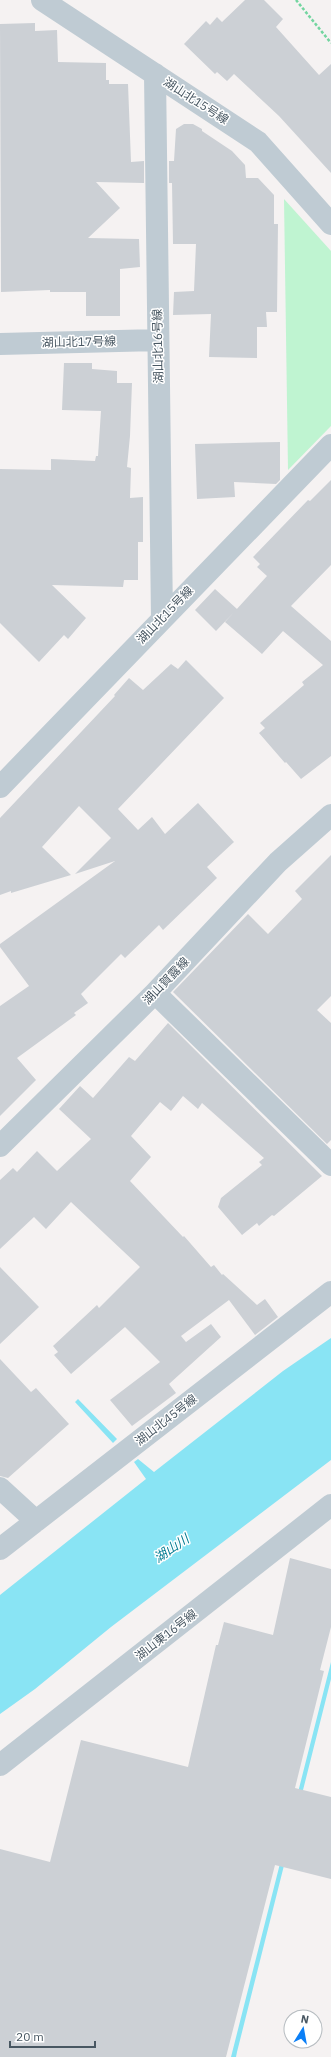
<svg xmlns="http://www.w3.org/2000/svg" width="331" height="2057" font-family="'IBM Plex Sans','Noto Sans JP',sans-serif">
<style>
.green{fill:#bff4d1}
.water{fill:#89e4f4}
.building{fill:#ccd0d5}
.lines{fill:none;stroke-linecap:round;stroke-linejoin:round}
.path{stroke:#73d5a0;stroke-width:2.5;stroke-dasharray:3 2;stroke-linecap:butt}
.minor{stroke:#bfcbd3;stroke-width:22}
.labels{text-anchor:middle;stroke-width:3;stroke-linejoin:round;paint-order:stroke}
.street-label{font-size:12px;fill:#485762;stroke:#fff}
.water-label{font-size:13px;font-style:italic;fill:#047c92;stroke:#fff}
</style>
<rect width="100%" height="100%" fill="#f5f2f2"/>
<path class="green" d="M284,199l47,52v175l-43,44z"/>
<path class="water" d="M331,1338v122l-220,167 -76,62 -35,25v-119l146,-116 -12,-17 4,-3 16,13 129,-101z
M78,1399l39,40 -4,4 -38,-41z
M331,1662v17l-94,373 -1,5h-5z"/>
<path class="building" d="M245,0h19l19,19 -7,8 43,48 12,-11v109l-52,-57 -45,-42 -7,7 -10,-9 -2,2 -31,-30 22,-23 4,4 7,-8 5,5z
M35,23v8l22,-1 1,32 48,1v17h3v4h19l3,78 13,-1v22l-48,-1 24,26 -32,30 51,1 1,28 -20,2v47h-34v-24h-36v-2l-49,2 -1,-268z
M184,124h9l9,5v2l30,20 13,14 1,13h12l16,17v29h4l-1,88h-11l1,15h-10v31l-48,-1 2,-43 -38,1 1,-23 20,-1 2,-47h-23l-1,-61h-3v-22h5l2,-32z
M64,363h28v6l25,2v12h15l-2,53 -3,31 4,1 -1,30 13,-1v45h-5v38h-14l-1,7 -71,-2 34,33 -18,21 -4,-4 -25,27 -39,-39v-154l51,1v-11l44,2 1,-5h2l3,-45 -39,-1z
M280,442v38l-4,4 -42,-2 1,15 -38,2 -2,-55z
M331,480v85l-40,41 40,35v115l-30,23 -15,-17 -1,1 -26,-30 6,-5 -5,-5 44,-38 -2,-3 21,-17 -40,-34 -21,23 -37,-32 42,-46 -10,-9 3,-3 -7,-7 55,-57 2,1z
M215,589l22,20 -21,22 -21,-21z
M186,660l38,38 -106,111 20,21 14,-13 13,17 33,-31 36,39 -27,25 10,11 -54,52 -4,-5 -34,33 -4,-4 -40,40 7,9 -14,10 2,2 -59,43 19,22 -36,36v-110l29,-20 -29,-39v-3l115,-83 -40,13 36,-36 -32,-32 -37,41 29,28 -60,18v-2l-11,4v-77l115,-122 -1,-1 15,-17 14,12 28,-26 7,5z
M331,855v141l-14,14 14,13v117l-4,4 -154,-152 75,-78 20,20 34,-35 -7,-8z
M168,1023l154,153 -48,40 -2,-1 -13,11 -2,-3 -15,12 -24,-28 3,-9 41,-33 -3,-3 5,-4 -62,-55 -4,6 -15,-13 -12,15 -11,-9 -29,34 20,21 -21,24 53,56 1,-1 27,31 3,-2 8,10 1,-1 34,31 8,-6 13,18 -23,18 -26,-35 -48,36 5,6 25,-18 10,13 -52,47 7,9 -44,33 -22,-26 50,-38 -35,-35 -54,47 -17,-19 4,-3 -5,-6 44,-41 2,3 41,-41 -69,-65 -25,27 -12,-12 -34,32v-69l13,-12 4,4 20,-21 20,20 34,-32 -32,-30 21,-23 13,12 36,-41 6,4z
M0,1267l39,40 -39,37z
M0,1359l31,33 5,-4 33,36 -61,54 -8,-2z
M290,1558l41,11v58l-11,43 4,1 -29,117 36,9v82l-56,-14 -49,192h-226v-208l50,13 31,-122 107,27 28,-122h2l6,-23 49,13z"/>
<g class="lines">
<path class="path" d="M296,0l35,43"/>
<path class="minor" d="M42,0l216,142 73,82
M155,74l7,544
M0,344l158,-4
M0,787l331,-342
M155,993l176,172
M0,1146l155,-153 123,-131 53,-47
M0,1488l36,33
M0,1549l331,-257
M0,1765l331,-260"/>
</g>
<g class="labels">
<g class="street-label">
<text transform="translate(196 101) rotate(33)" y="4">湖山北15号線</text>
<text transform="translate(79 342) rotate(-1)" y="4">湖山北17号線</text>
<text transform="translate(158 346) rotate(-91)" y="4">湖山北16号線</text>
<text transform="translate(165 615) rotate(-46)" y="4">湖山北15号線</text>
<text transform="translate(166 981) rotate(-46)" y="4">湖山賀露線</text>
<text transform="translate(166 1420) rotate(-38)" y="4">湖山北45号線</text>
<text transform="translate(166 1635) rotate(-38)" y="4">湖山東16号線</text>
</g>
<g class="water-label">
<text transform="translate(171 1548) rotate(-34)" y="5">湖山川</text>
</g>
</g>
<g transform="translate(303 2029) rotate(11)"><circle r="19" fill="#ffffff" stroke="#b6bcc0"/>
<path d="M0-3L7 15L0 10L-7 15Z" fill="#0b7ff6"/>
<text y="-6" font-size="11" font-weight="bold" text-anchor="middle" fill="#485762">N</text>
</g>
<path d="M10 2041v6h85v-6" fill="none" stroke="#485762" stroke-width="2"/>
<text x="16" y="2041" font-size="12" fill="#485762" stroke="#ffffff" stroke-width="3" paint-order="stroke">20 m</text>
</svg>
